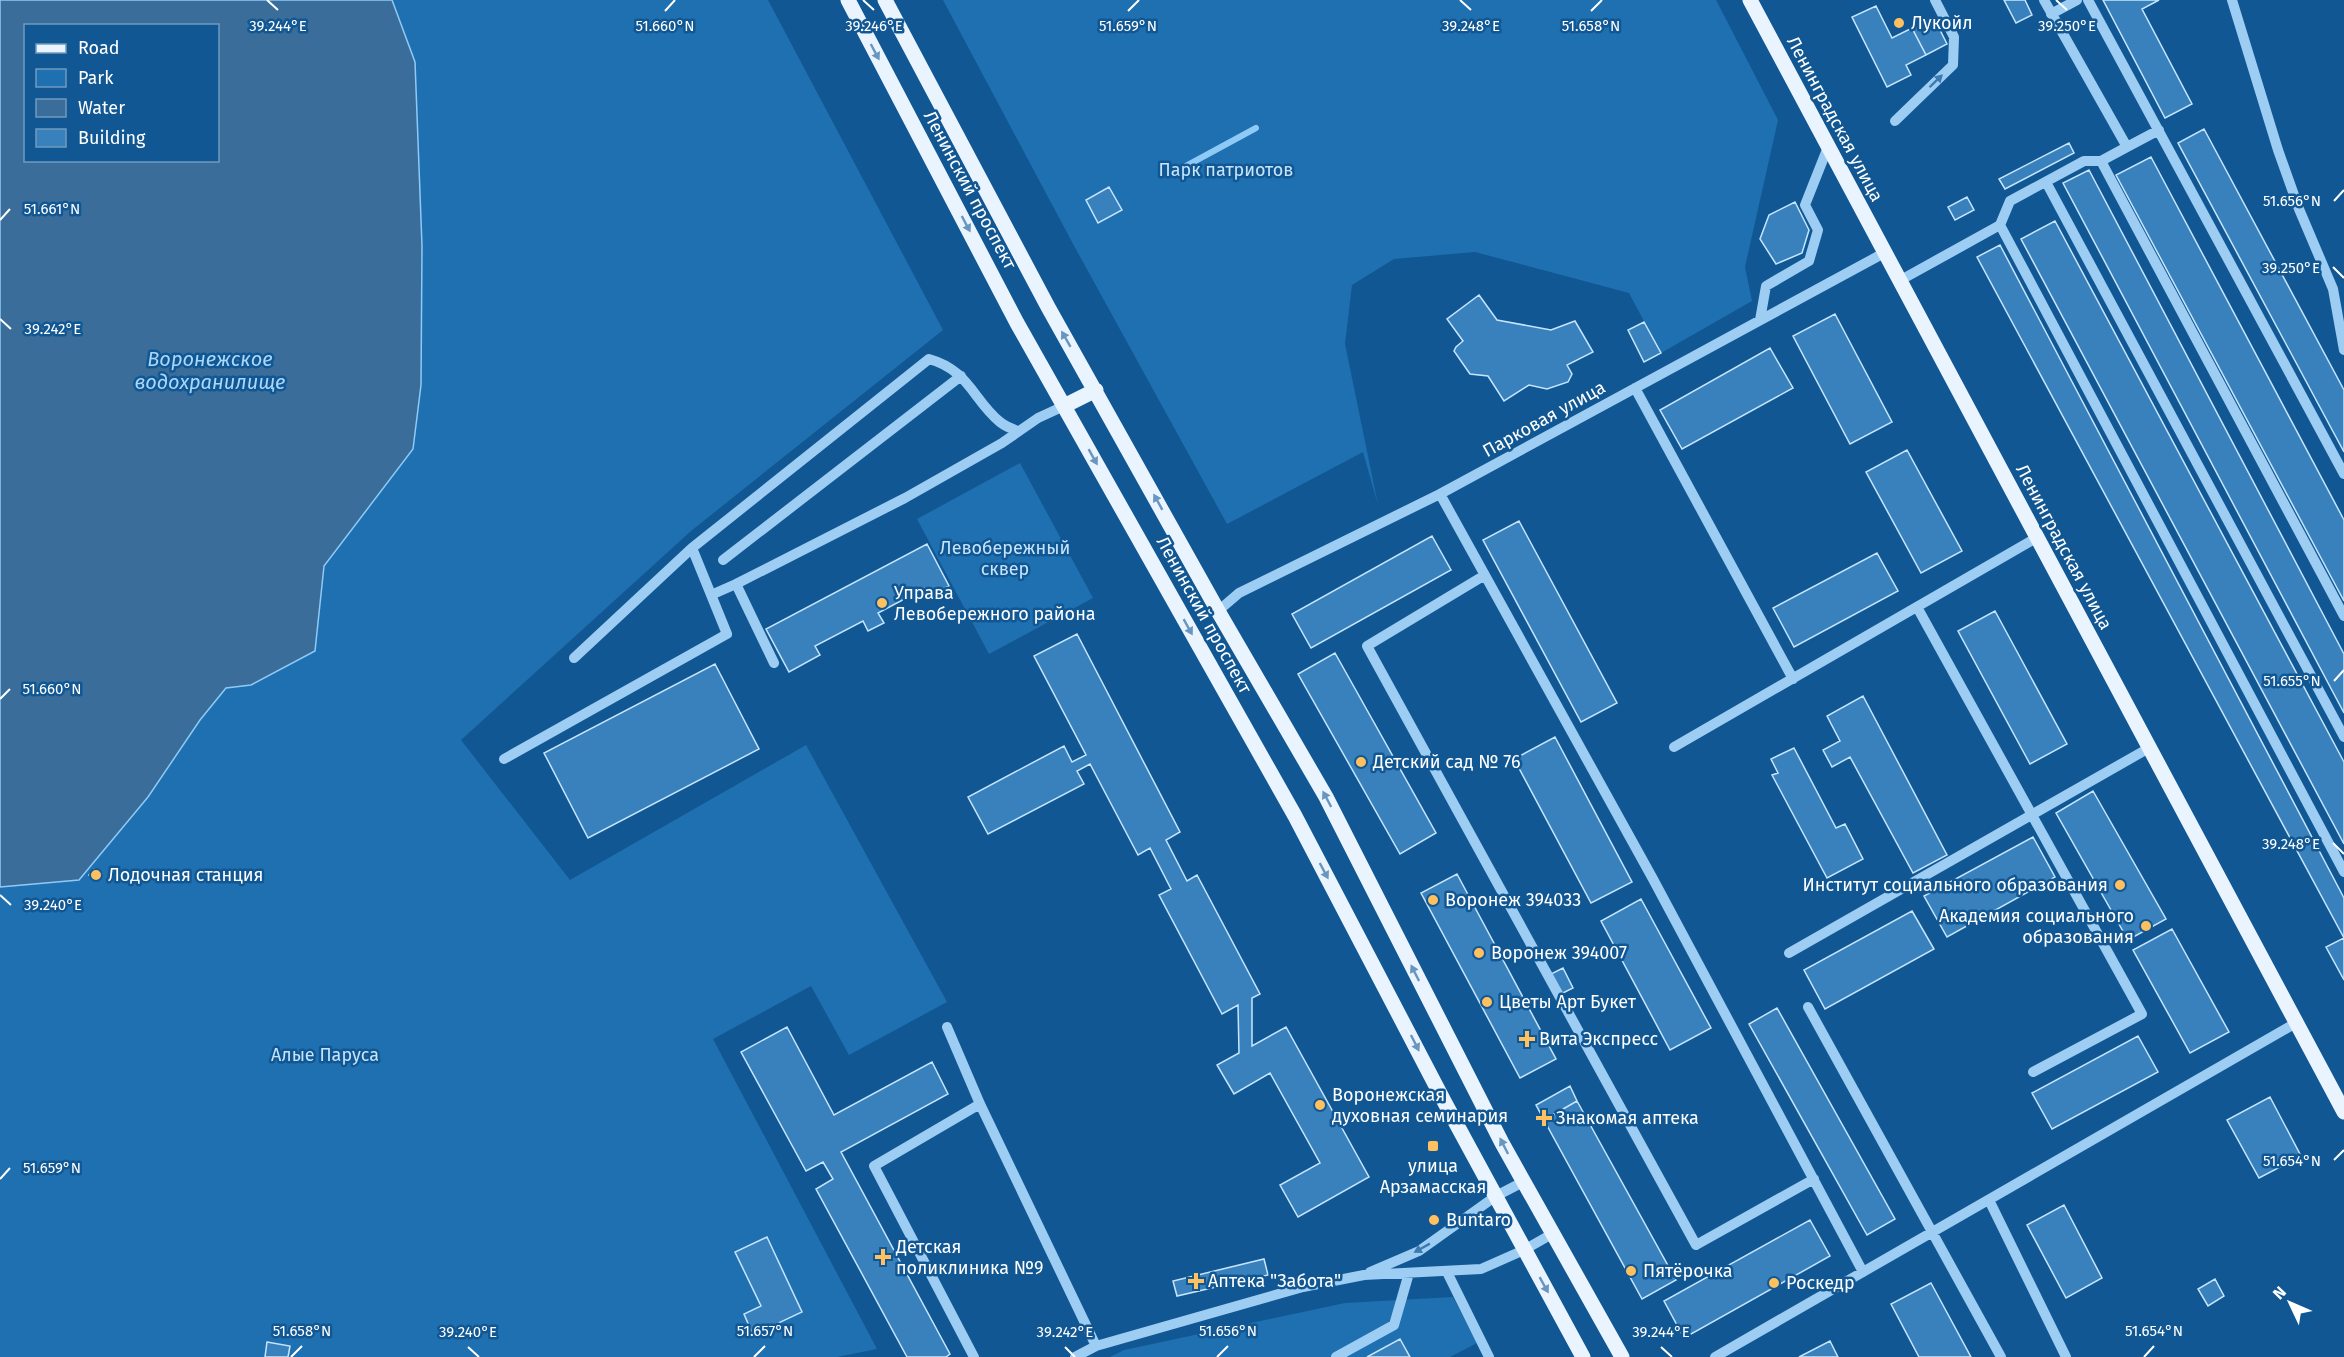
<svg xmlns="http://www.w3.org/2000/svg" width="2344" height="1357" font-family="'Fira Sans',sans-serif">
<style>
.green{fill:#1f70b1}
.water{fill:#3a6d99;stroke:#8fcaf7;stroke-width:1.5;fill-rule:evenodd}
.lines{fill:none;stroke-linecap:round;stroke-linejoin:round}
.stream{stroke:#8fcaf7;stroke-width:6}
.building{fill:#3981bc;stroke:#c6e5fd;stroke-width:1.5}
.minor{stroke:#9ecdf3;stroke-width:10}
.major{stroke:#eaf4ff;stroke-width:15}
.oneway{fill:#6896be}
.oneway2{fill:#3b7ab0}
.ticks{fill:none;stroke:#fff;stroke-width:2}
.poi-dot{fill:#ffc060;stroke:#115793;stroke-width:2}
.labels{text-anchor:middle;stroke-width:5;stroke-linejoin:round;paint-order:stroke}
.poi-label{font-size:18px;fill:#fff;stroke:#115793;text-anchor:start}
.street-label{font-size:18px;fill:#fff;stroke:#115793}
.park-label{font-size:18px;fill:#c6e5fd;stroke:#115793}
.water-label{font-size:20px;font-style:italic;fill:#aad7fa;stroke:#115793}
.ticks-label{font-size:15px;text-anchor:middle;fill:#fff;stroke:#115793;stroke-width:5;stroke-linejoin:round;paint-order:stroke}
</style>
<rect width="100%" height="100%" fill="#115793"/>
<path class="green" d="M392,0h376l175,330 -252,201 -230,209 109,140 236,-135 141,257 -98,53 -38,-69 -98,53 164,310 -40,8h-837v-470l79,-7 69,-83 52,-77 26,-32 25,-3 64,-34 9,-85 89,-117 2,-387z
M943,0h773l62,120 -33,147 7,34 -91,52 -32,-60 -154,-41 -81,7 -42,26 -7,59 33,161 -15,-53 -136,72 -155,-282z
M1020,463l73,135 -104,56 -72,-135z
M1453,1297l24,46 -27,14h-40l-10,-18 -33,18h-257l14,-7 221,-47z"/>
<path class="water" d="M0,0h392l23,62 7,184 -1,139 -8,64 -89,117 -9,85 -64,34 -25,3 -26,32 -52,77 -69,83 -79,7zM26,26h192v134h-192z"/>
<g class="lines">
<path class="stream" d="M1186,166l70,-38"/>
</g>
<path class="building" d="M2004,0h21l7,15 -16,8z
M2103,0h56l-17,9 50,95 -27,14z
M1876,6l16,32 20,-10 14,27 -20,10 5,10 -24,12 -35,-70z
M1934,18l13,26 -21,11 -14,-27z
M2204,129l140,261v62l-166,-309z
M2069,143l5,10 -69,36 -6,-10z
M2151,157l193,363v81l-228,-426z
M2089,170l255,484v59l-281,-530z
M1109,187l13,23 -24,13 -12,-23z
M1967,197l7,13 -19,10 -7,-13z
M1795,202l14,28 -7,23 -26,11 -16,-25 9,-24z
M2055,221l289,541v82l-323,-605z
M2000,245l344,653v82l-18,-33 18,-9 -367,-681z
M1479,295l18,25 54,10 24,-9 18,31 -26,13 5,9 -4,8 -21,7 -18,-4 -25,16 -16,-25 -18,-2 -16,-23 2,-4 7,-6 -16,-22z
M1835,314l57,108 -42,22 -57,-108z
M1644,322l17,31 -17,9 -16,-32z
M1770,348l23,40 -111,61 -22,-39z
M1907,450l55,101 -41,22 -55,-101z
M1519,521l98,182 -36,19 -98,-182z
M1432,536l19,34 -140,78 -19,-34z
M927,544l22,42 -19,10 -5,-8 -47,25 6,10 -16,8 -5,-10 -48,25 5,9 -31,17 -23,-43z
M1877,553l21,38 -104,56 -21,-39z
M1995,611l72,133 -37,20 -72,-133z
M1077,634l103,198 -14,8 21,41 10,-6 63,119 -8,4v48l34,-19 83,150 -71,40 -18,-32 40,-22 -50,-90 -36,21 -17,-29 22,-12 -1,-48 -16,9 -63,-119 12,-6 -21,-41 -12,7 -48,-91 -13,7 7,13 -96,50 -20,-37 96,-51 8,16 14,-7 -52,-99z
M1335,653l101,180 -36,21 -102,-180z
M715,664l44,85 -171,89 -44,-85z
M1863,696l84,159 -34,18 -63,-116 -18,10 -9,-17 17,-9 -13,-25z
M1555,737l77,145 -41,21 -77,-144z
M1794,748l42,80 9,-4 18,35 -36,19 -55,-103 6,-2 -7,-14z
M2093,791l73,128 -38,21 -72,-127z
M2033,837l22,40 -108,60 -23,-41z
M94,869l8,5 -5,6 -8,-5z
M1457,874l99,185 -36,19 -99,-185z
M1641,899l70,129 -41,22 -69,-129z
M1912,911l22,38 -109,60 -21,-39z
M2172,929l57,103 -39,21 -57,-103z
M1563,968l10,20 -12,6 -10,-20z
M1777,1008l118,211 -28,16 -118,-211z
M787,1027l47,88 98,-53 16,32 -107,58 109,202 -4,3h-39l-91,-168 17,-10 -10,-17 -17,9 -65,-119z
M2138,1036l20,36 -106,57 -20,-36z
M1570,1086l7,15 -33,19 -8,-15z
M2270,1097l31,59 -42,22 -32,-58z
M1577,1101l99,179 -34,19 -98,-179z
M2064,1205l38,73 -36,20 -39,-73z
M1810,1220l20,36 -146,82 -20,-37z
M767,1237l35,75 -49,23 -9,-21 17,-8 -26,-54z
M1264,1259l4,16 -91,21 -4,-15z
M2215,1279l9,17 -16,10 -10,-17z
M1931,1283l40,74h-52l-28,-53z
M1400,1339l10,18h-43z
M1830,1341l8,16h-39z
M267,1342l23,4 -2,11h-23z"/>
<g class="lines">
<path class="minor" d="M2044,0l83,147 32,-17
M2088,0l256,474
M2232,0l46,150 21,59 34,80 11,61
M2051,14l26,-14
M1895,121l58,-56 1,-28 -19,-37
M2127,147l-26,14 243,455
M2046,182l298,555
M2000,225l344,647
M1899,281l101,-56 10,-24 74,-40h17
M1760,320l6,-34 43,-25 9,-31 -13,-25 23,-58
M1635,388l158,291
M1440,494l213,385 210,393
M723,560l238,-184
M1485,575l-118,71 329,599 118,-66
M711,595l25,-11
M1917,607l225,407 -109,58
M1218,611l21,-18 201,-99 444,-241
M574,658l118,-110 237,-189c40,11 44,41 71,63 5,4 12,7 18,9
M774,663l-38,-79 169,-86 97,-55 36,-25 26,-12
M1674,747l362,-209
M504,759l223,-125 -35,-86
M1789,953l360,-205
M1808,1007l193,350
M947,1027l33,77 116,242
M1989,1200l77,157
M1370,1272l49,-21 77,-55 27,-14
M1447,1272l42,85
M974,1357l-100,-191 106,-62
M1075,1357l21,-11 207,-59 61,-12 117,-6 43,-19 28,-16
M1336,1357l58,-32 15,-52
M1715,1357l581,-334"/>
<path class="major" d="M848,0l169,323 278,493 150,287 138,254
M885,0l163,307 170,304 108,186 176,346 120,214
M1750,0l594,1112
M1064,406l32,-16"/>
</g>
<defs><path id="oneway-solid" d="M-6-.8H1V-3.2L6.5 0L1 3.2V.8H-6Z" transform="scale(1.5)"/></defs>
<g class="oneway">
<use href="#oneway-solid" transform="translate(875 52) rotate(62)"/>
<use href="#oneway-solid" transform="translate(966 224) rotate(62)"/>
<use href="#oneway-solid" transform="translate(1066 339) rotate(-120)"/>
<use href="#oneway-solid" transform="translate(1093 457) rotate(61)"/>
<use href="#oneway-solid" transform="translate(1158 502) rotate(-119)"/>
<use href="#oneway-solid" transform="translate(1188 627) rotate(61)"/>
<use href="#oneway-solid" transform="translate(1327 799) rotate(-118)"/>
<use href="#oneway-solid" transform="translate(1324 871) rotate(62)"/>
<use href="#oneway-solid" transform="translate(1415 973) rotate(-117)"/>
<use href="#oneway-solid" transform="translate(1415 1043) rotate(63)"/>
<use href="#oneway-solid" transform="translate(1504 1146) rotate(-117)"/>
<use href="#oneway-solid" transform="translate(1544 1285) rotate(61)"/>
</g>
<g class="oneway2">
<use href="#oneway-solid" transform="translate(1936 81) rotate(-44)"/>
<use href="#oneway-solid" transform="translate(1422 1248) rotate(151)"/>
</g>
<path class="ticks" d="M267,0l11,10M863,0l11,10M1460,0l11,10M2056,0l11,10M665,11l10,-11M1128,11l11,-11M1591,11l11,-11M2334,201l10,-11M0,220l10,-11M2333,267l11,11M0,319l11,10M2334,681l10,-11M0,699l10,-10M2333,843l11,11M0,895l11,10M2334,1160l10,-10M0,1179l10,-11M468,1347l11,10M1065,1347l10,10M1661,1347l11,10M291,1357l11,-11M754,1357l11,-11M1217,1357l11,-11M2144,1357l10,-11"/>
<g class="poi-dot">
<circle cx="1899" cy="23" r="6"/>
<circle cx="882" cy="603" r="6"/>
<circle cx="1361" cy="762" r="6"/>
<circle cx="96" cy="875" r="6"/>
<circle cx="2120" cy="885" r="6"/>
<circle cx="1433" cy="900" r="6"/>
<circle cx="2146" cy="926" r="6"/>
<circle cx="1479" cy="953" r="6"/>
<circle cx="1487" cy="1002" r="6"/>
<path d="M1524 1030h6v6h6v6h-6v6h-6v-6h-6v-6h6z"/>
<circle cx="1320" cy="1105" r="6"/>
<path d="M1541 1109h6v6h6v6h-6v6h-6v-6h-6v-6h6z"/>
<rect x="1427" y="1140" width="12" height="12" rx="3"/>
<circle cx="1434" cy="1220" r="6"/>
<path d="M880 1248h6v6h6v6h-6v6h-6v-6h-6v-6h6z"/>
<circle cx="1631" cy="1271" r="6"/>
<path d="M1193 1272h6v6h6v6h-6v6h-6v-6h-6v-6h6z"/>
<circle cx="1774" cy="1283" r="6"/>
</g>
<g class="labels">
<g class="poi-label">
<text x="1911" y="29">Лукойл</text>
<text x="894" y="599">Управа<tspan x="894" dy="21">Левобережного района</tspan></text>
<text x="1373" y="768">Детский сад № 76</text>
<text x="108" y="881">Лодочная станция</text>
<text x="2108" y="891" text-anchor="end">Институт социального образования</text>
<text x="1445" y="906">Воронеж 394033</text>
<text x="2134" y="922" text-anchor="end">Академия социального<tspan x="2134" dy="21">образования</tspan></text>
<text x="1491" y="959">Воронеж 394007</text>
<text x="1499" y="1008">Цветы Арт Букет</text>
<text x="1539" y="1045">Вита Экспресс</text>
<text x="1332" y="1101">Воронежская<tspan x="1332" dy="21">духовная семинария</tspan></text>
<text x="1556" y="1124">Знакомая аптека</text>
<text x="1433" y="1172" text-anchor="middle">улица<tspan x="1433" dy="21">Арзамасская</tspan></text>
<text x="1446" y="1226">Buntaro</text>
<text x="896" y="1253">Детская<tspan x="896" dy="21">поликлиника №9</tspan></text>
<text x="1643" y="1277">Пятёрочка</text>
<text x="1208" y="1287">Аптека "Забота"</text>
<text x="1786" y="1289">Роскедр</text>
</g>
<g class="street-label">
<text transform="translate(1835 119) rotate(62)" y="6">Ленинградская улица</text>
<text transform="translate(970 190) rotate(62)" y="6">Ленинский проспект</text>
<text transform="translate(1544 419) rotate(-29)" y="6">Парковая улица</text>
<text transform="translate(2064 547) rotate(62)" y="6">Ленинградская улица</text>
<text transform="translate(1204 615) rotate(61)" y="6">Ленинский проспект</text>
</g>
<g class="park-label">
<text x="1226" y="176">Парк патриотов</text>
<text x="1005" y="554">Левобережный<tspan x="1005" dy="21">сквер</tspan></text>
<text x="325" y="1061">Алые Паруса</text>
</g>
<g class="water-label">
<text x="210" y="366">Воронежское<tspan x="210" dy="23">водохранилище</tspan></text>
</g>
</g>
<g class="ticks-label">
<text x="278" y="31">39.244°E</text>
<text x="874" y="31">39.246°E</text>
<text x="1471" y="31">39.248°E</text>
<text x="2067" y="31">39.250°E</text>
<text x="665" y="31">51.660°N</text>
<text x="1128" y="31">51.659°N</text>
<text x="1591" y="31">51.658°N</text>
<text x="2292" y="206">51.656°N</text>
<text x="52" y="214">51.661°N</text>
<text x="2291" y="273">39.250°E</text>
<text x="53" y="334">39.242°E</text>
<text x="2292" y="686">51.655°N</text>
<text x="52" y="694">51.660°N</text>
<text x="2291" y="849">39.248°E</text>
<text x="53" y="910">39.240°E</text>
<text x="2292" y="1166">51.654°N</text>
<text x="52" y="1173">51.659°N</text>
<text x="302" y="1336">51.658°N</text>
<text x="765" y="1336">51.657°N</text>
<text x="1228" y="1336">51.656°N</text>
<text x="2154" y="1336">51.654°N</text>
<text x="468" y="1337">39.240°E</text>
<text x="1065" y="1337">39.242°E</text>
<text x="1661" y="1337">39.244°E</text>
</g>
<rect x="24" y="24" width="195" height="138" fill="#115793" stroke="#709abe" stroke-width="1.5"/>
<rect x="36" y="44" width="30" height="9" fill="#eaf4ff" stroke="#709abe" stroke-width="1.5"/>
<text x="78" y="54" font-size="18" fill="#ffffff">Road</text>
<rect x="36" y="69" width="30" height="18" fill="#1f70b1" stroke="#709abe" stroke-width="1.5"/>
<text x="78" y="84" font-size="18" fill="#ffffff">Park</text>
<rect x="36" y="99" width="30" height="18" fill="#3a6d99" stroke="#709abe" stroke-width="1.5"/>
<text x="78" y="114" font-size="18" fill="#ffffff">Water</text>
<rect x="36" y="129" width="30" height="18" fill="#3981bc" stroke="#709abe" stroke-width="1.5"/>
<text x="78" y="144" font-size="18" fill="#ffffff">Building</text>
<g transform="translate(2290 1303) rotate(314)" stroke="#115793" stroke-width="4.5" paint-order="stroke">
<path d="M0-4.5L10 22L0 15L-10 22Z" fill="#ffffff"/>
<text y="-9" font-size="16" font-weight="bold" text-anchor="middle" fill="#ffffff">N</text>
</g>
</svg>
